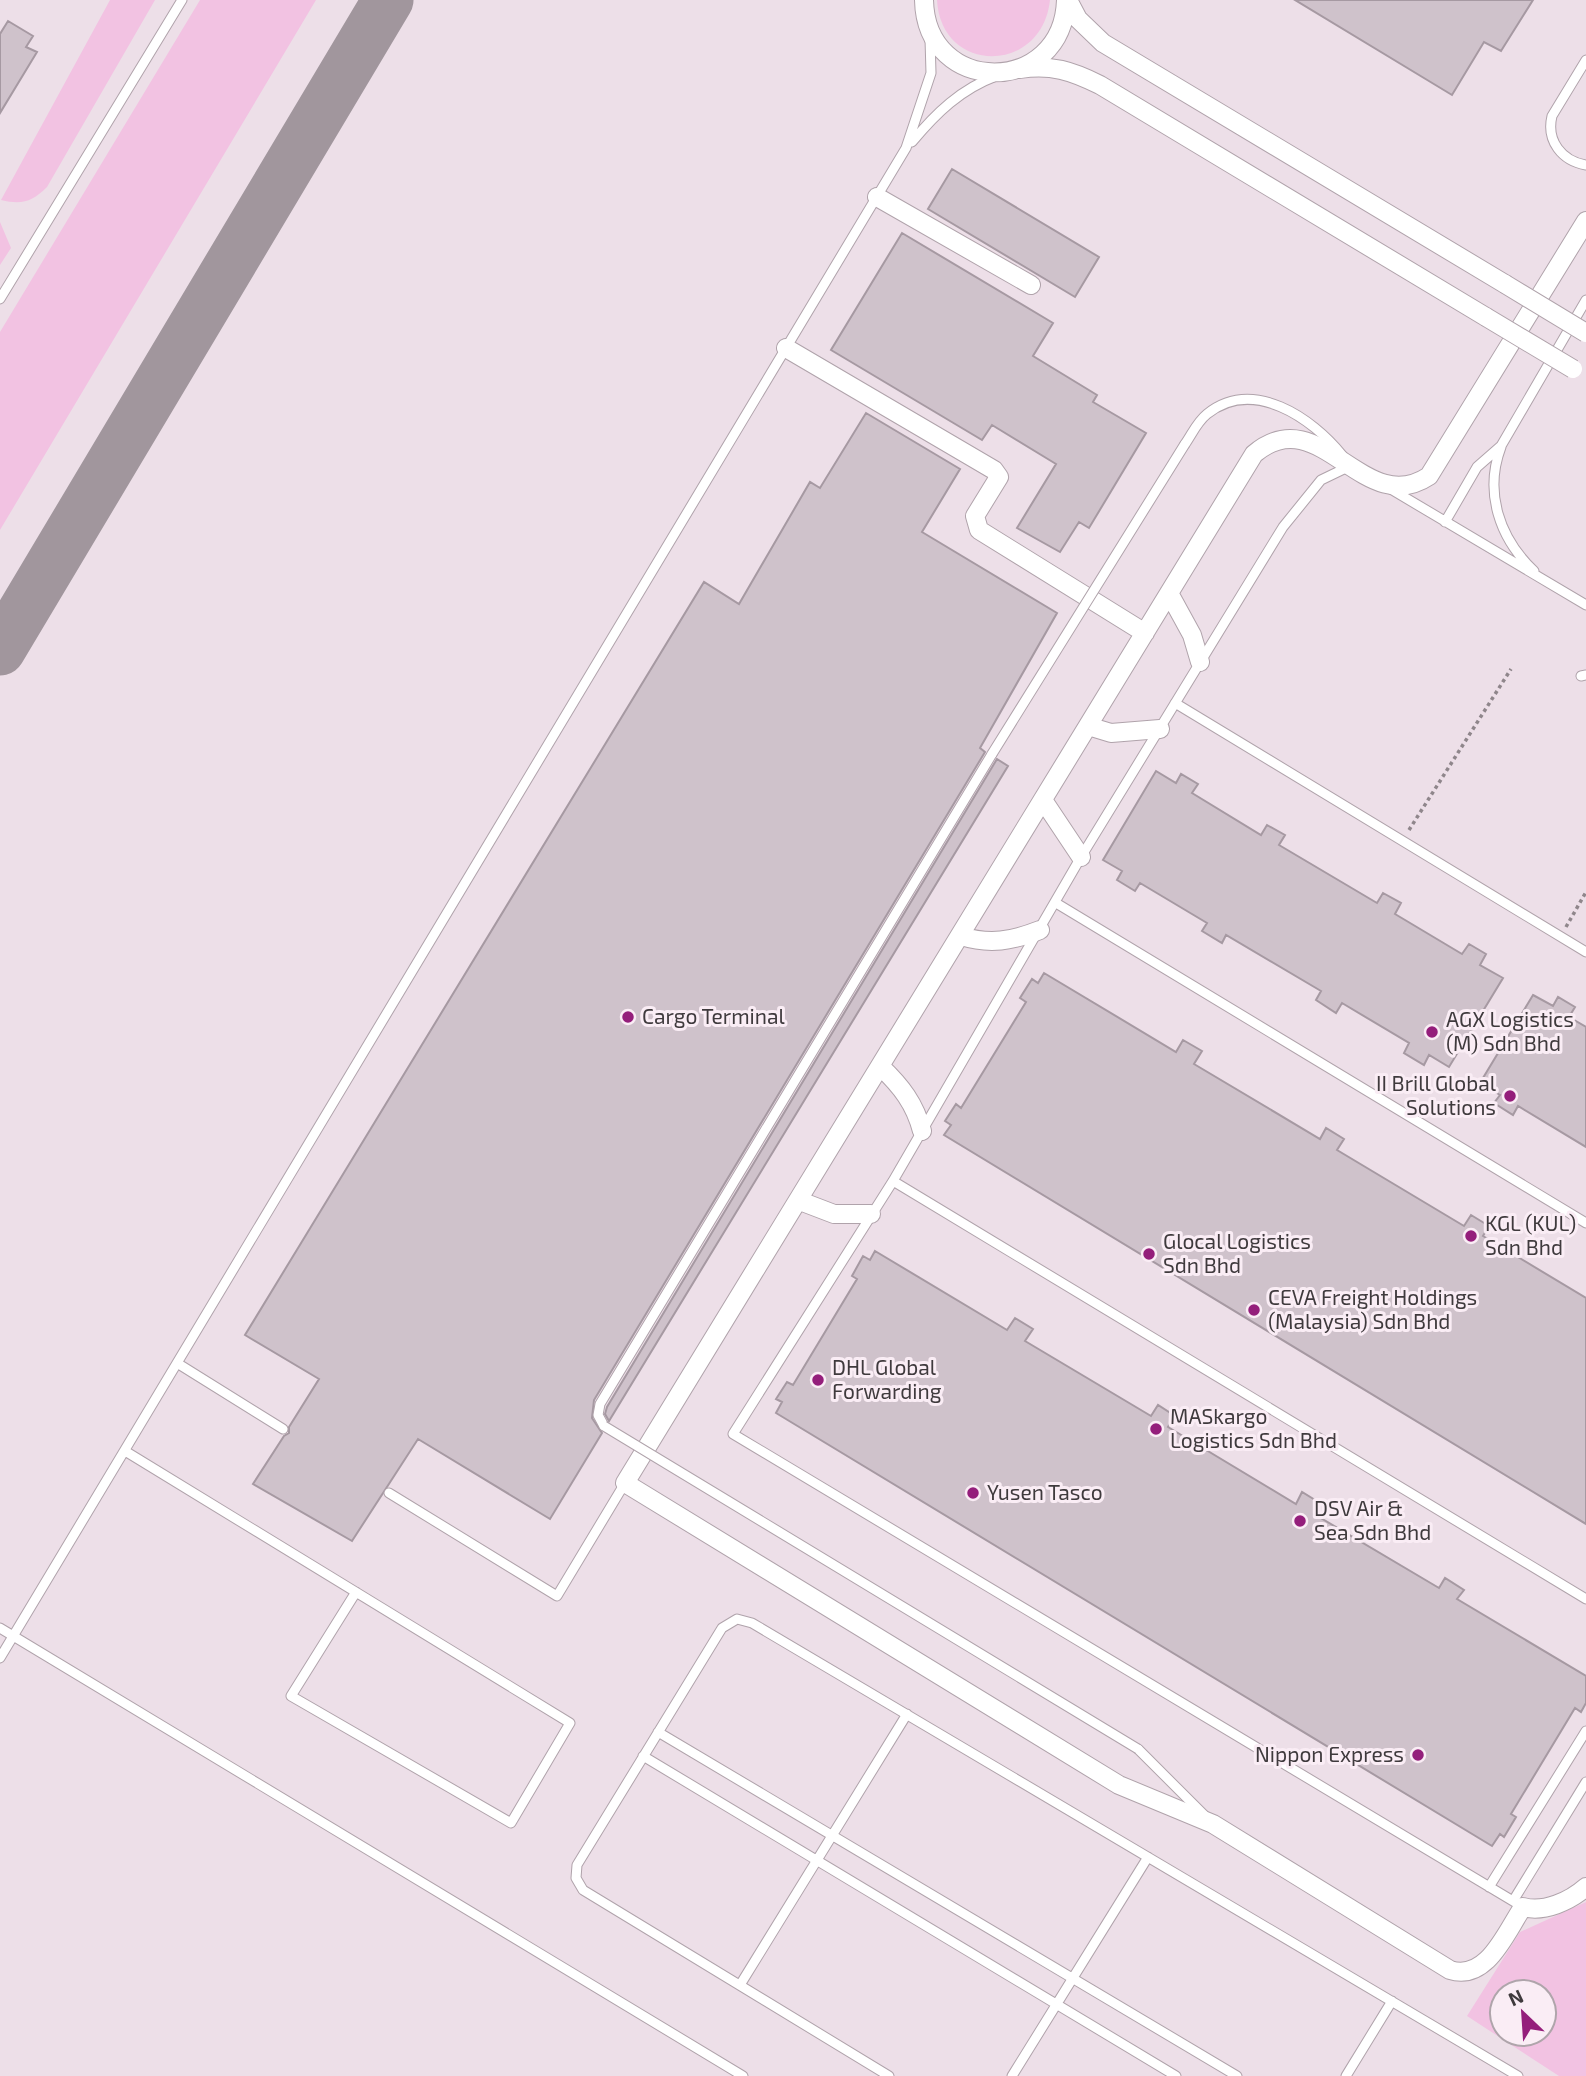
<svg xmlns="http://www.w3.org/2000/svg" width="1586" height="2076" font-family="'Exo 2',sans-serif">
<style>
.green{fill:#f2c2e2;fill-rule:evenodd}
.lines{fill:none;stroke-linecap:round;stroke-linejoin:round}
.taxiway{stroke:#a1969d;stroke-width:51}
.building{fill:#cfc2cb;stroke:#a699a2;stroke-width:2}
.lane-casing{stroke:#b0a3ab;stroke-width:11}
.street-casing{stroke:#b0a3ab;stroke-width:20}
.path{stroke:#8f868b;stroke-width:3.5;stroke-dasharray:3.5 3.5;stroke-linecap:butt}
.lane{stroke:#fff;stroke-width:9}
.street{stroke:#fff;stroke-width:18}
.lane-bridge-casing{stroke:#b0a3ab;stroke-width:11;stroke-linecap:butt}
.street-bridge-casing{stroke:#b0a3ab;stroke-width:20;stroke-linecap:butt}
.lane-bridge{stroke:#fff;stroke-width:9}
.street-bridge{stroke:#fff;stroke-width:18}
.poi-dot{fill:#941e7b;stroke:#faedf5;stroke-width:2.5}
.labels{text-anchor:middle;stroke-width:6;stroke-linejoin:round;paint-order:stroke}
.poi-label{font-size:21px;fill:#3f3a3d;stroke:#faedf5;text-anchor:start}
</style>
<rect width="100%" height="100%" fill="#eddfe8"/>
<path class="green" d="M110,0h45l-108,187c-15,15 -25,18 -46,13z
M200,0h116l-316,530v-198z
M937,0h113c-8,75 -109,75 -113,0z
M0,222l11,26 -11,17z
M1586,1902v174h-27l-92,-60 53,-84zM1502,1992h42v42h-42z"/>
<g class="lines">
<path class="taxiway" d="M0,650l388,-650"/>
</g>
<path class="building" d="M1295,0h238l-32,51 -17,-9 -32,53z
M8,21l25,15 -7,11 11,5 -37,61v-79z
M952,169l147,88 -24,40 -147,-88z
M902,233l151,90 -20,33 64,39 -4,7 53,31 -57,95 -10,-6 -19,30 -43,-24 39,-64 -64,-39 -10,15 -151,-90z
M866,413l94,56 -38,63 135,81 -77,135 5,4 -391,648 -2,18 10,15 -52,86 -132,-80 -66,102 -99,-57 31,-48 5,-3v-6l30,-48 -74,-44 459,-753 35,22 71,-122 10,6z
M997,759l11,7 -399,655 -4,-7 2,-7z
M1156,771l20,12 5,-9 17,10 -6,9 69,42 6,-10 18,10 -6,10 98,58 6,-10 18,10 -6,11 67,40 7,-10 17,10 -6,11 23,13 -54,89 -20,-12 -5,10 -20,-12 5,-10 -67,-40 -6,10 -20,-13 5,-9 -95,-56 -4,8 -20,-12 5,-8 -67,-40 -5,8 -18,-11 5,-9 -19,-11z
M1044,973l132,79 7,-12 19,11 -8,13 126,75 6,-11 18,11 -7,11 127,76 7,-11 18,11 -6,10 103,62v226l-642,-389 7,-10 -6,-4 11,-17 5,4 65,-106 -6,-4 12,-19 6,4z
M1533,995l20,11 5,-9 17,10 -6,10 17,10v120l-68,-41 -5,9 -19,-12 6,-8 -20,-12z
M875,1251l132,79 8,-12 18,11 -8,12 126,75 7,-11 17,11 -7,11 128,77 6,-12 18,11 -6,11 125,74 6,-10 19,12 -7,9 129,77v27l-5,9 -6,-4 -64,106 5,3 -12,20 -4,-3 -8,12 -716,-433 6,-11 -6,-3 11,-17 6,3 64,-106 -5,-3 11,-20 7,4z"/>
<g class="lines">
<g class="lane-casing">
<path id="lane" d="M1586,60l-34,56c-6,25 10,45 34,49
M912,142c24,-29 49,-53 84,-66
M0,299l182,-299
M1185,444c7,-10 12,-22 22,-30 46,-37 105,4 135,41
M1501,447c-17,45 -2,91 33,124
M1350,466l-29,14 -38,47 -202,330 -188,324 -160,253 790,473
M1389,488l197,117
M1445,522l32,-55 24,-21 85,-146
M1581,676l5,-1
M1175,703l411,249
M1056,903l530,320
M893,1181l693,418
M177,1363l106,66
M604,1426l-6,-11 2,-11 392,-650
M125,1451l445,272 -59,100 -220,-127 65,-104
M389,1493l168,103 68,-113
M0,1628l743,448
M0,1658l906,-1510 25,-75 -1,-34
M658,1732l579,344
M1138,1749l66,66
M643,1756l533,320
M1489,1887l97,-156
M1513,1901l73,-119
M740,1985l167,-271
M889,2076l-306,-186 -7,-12 1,-13 145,-237 15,-9 15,4 766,453
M1012,2076l136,-219
M1346,2076l46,-75"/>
</g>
<g class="street-casing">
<path id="street" d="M924,0c2,97 139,96 142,0
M1068,0l10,19 25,24 402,241
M1020,69c31,-5 52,2 80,16l386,232
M877,197l154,88
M1586,221l-157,255c-66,44 -109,-78 -175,-22l-629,1029 494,302 94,39 237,146c37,12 56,-38 73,-63 21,6 47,-6 63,-20
M786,348l208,122 5,7 -24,39 4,14 166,103
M1169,593l23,42 8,27
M1088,726l23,7 49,-4
M1043,800l38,57
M961,936c29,9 51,5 79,-6
M881,1067c20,19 34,37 41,64
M800,1201l34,13h37"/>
</g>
<path class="path" d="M1409,830l102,-161
M1566,927l20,-35"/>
<use href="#lane" class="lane"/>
<use href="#street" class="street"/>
<g class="lane-bridge-casing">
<path id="lane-bridge" d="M992,754l193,-310
M604,1426l534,323"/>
</g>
<g class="street-bridge-casing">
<path id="street-bridge" d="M1505,284l81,49
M1486,317l87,52"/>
</g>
<use href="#lane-bridge" class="lane-bridge"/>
<use href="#street-bridge" class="street-bridge"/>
</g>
<g class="poi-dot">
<circle cx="628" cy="1017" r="7"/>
<circle cx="1432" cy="1032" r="7"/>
<circle cx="1510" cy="1096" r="7"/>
<circle cx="1471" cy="1236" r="7"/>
<circle cx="1149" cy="1254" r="7"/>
<circle cx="1254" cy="1310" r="7"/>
<circle cx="818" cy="1380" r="7"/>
<circle cx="1156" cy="1429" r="7"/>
<circle cx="973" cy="1493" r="7"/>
<circle cx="1300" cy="1521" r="7"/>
<circle cx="1418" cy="1755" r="7"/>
</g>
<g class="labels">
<g class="poi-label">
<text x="642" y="1024">Cargo Terminal</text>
<text x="1446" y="1027">AGX Logistics<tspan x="1446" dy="24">(M) Sdn Bhd</tspan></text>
<text x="1496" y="1091" text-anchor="end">II Brill Global<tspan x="1496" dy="24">Solutions</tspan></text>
<text x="1485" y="1231">KGL (KUL)<tspan x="1485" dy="24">Sdn Bhd</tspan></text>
<text x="1163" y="1249">Glocal Logistics<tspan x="1163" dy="24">Sdn Bhd</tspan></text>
<text x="1268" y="1305">CEVA Freight Holdings<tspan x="1268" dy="24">(Malaysia) Sdn Bhd</tspan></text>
<text x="832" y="1375">DHL Global<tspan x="832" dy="24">Forwarding</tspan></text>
<text x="1170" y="1424">MASkargo<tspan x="1170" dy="24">Logistics Sdn Bhd</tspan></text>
<text x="987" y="1500">Yusen Tasco</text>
<text x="1314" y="1516">DSV Air &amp;<tspan x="1314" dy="24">Sea Sdn Bhd</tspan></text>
<text x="1404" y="1762" text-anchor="end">Nippon Express</text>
</g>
</g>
<g transform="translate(1523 2013) rotate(335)"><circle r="33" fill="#faedf5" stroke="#afa5ab" stroke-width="2"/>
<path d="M0-5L12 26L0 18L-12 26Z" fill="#941e7b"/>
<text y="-10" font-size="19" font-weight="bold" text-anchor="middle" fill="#3f3a3d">N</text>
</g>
</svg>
